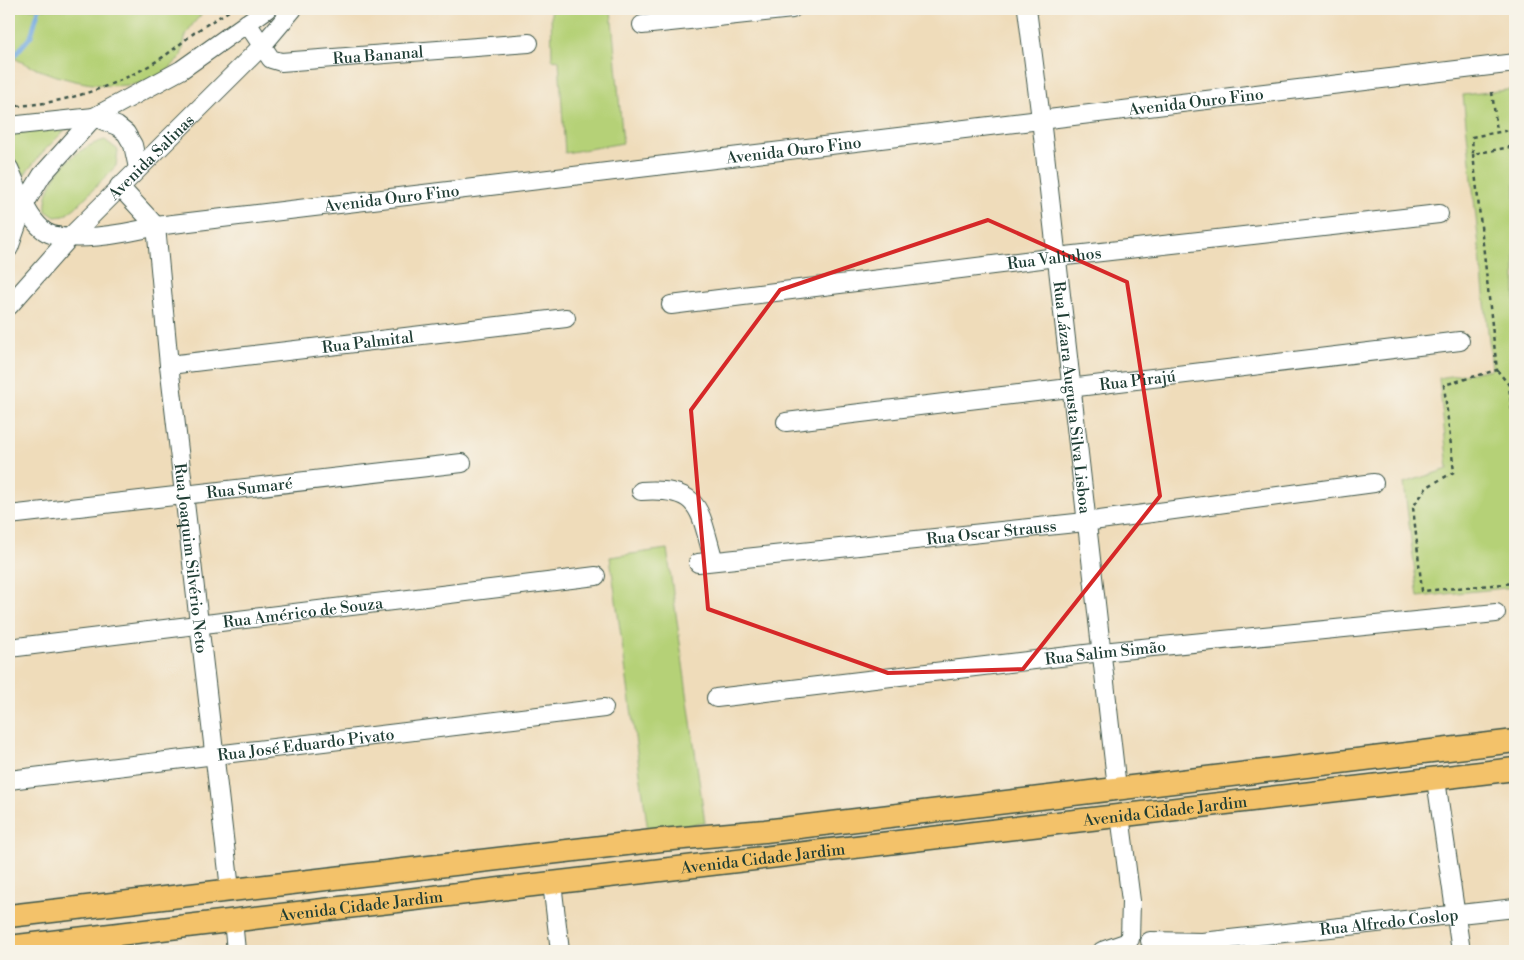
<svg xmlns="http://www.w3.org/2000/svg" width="1524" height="960" font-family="'Libre Bodoni',serif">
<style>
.green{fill:#b5d177;stroke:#6a8756}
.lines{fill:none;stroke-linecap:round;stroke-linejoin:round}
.stream{stroke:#73aae2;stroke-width:4.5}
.minor-casing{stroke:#3e5548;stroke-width:20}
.major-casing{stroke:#3e5548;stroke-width:25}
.path{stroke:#3e5548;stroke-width:2.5;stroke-dasharray:4 4;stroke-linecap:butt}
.minor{stroke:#fff;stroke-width:18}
.major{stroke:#f3c26a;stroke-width:22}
.marked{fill:none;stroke:#d62828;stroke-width:4;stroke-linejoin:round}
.labels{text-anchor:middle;stroke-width:4.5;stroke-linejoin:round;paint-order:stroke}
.street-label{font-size:16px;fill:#1f3d34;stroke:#f7f3e8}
</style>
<rect width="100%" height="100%" fill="#f7f3e8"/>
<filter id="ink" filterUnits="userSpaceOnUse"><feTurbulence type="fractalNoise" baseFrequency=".02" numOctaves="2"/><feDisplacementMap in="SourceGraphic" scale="10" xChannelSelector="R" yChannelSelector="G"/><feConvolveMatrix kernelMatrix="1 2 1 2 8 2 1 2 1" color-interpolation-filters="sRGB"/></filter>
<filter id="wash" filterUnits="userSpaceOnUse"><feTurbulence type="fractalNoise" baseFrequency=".0096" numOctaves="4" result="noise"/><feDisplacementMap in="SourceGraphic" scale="20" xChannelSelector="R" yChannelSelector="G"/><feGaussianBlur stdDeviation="1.12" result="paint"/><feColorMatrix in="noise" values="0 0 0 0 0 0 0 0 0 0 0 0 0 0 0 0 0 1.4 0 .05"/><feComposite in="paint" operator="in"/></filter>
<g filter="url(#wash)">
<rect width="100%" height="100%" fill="#efdcba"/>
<path class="green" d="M9,9h199c-8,6 -17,16 -22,26 -3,7 -2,19 -8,25 -6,6 -15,16 -23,19 -43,17 -108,-1 -146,-24z
M551,9h60l12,134 -58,10 -6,-93 -7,-1z
M1515,89v498l-97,10 -14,-114 44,-14 -9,-91 53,-9 -29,-274z
M68,127l-26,26 -18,22 -15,-19v-22z
M105,140l13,10 -2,16 -40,41 -12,9 -9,1 -9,-6c-3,-32 29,-64 59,-71z
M667,549l38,274 -57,8 -38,-274z"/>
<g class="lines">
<path class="stream" d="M9,62l22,-26 8,-27"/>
</g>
</g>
<g filter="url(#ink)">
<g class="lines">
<g class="minor-casing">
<g id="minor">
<path id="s1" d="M1027,9l14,110 76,669"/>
<path id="s2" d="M247,23l24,36 10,3 248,-19"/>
<path d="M642,25l150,-16"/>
<path d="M9,126l85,-9 23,9 9,7 7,12 5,23"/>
<path id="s3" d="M9,168c10,21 15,45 33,61 18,18 91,3 114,-3l1359,-163"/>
<path d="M119,186l37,40"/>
<path id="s4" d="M156,226l13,139 61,524"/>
<path d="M9,248l15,-43 18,-30 52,-58 87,-47 86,-61"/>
<path id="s5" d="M671,305l386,-48 382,-43"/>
<path id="s6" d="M9,306l62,-70 190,-189 32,-38"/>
<path id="s7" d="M169,365l397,-47"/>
<path id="s8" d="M786,422l674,-81"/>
<path d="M641,491c62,-4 58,20 73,70"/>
<path id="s9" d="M9,515l453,-52"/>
<path id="s10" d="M698,563l387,-41 289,-39"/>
<path id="s11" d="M9,648l587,-72"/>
<path id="s12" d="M716,698l386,-46 394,-39"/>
<path id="s13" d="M9,780l595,-72"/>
<path d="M1436,780l25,171"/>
<path d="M1120,815l11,86 -1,38"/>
<path d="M552,883l8,68"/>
<path d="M233,920l3,31"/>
<path id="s14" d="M1150,941l52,1 313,-34"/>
<path d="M1102,951l26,-9"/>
</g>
</g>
<g class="major-casing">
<g id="major">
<path d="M9,916l652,-76 104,-9 750,-90"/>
<path id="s15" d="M9,947l1506,-178"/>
</g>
</g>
<path class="path" d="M1492,92l5,39
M9,106c50,0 109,-20 151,-47 11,-7 20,-15 30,-23 13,-10 28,-18 42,-27
M1515,129l-43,8 1,17 42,-8
M1473,154l24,216 -53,15 10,87 -27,15 -14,20 9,84 93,-8
M1497,370l12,15 6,54"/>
<use href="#minor" class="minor"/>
<use href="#major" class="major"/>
</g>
</g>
<path class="marked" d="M988,220l139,62 33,214 -137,173 -135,4 -180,-64 -17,-199 89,-120z"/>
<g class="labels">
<g class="street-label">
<text dy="6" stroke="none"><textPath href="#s2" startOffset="151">Rua Bananal</textPath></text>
<text dy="6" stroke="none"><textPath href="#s3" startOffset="1234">Avenida Ouro Fino</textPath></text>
<text dy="6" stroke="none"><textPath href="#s3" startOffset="829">Avenida Ouro Fino</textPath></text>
<text dy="6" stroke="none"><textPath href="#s6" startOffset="206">Avenida Salinas</textPath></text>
<text dy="6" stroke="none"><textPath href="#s3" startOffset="424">Avenida Ouro Fino</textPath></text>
<text dy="6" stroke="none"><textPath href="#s5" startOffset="386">Rua Valinhos</textPath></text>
<text dy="6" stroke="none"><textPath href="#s7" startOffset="200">Rua Palmital</textPath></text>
<text dy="6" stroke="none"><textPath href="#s8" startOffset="354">Rua Pirajú</textPath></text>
<text dy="6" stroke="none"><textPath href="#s1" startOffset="391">Rua Lázara Augusta Silva Lisboa</textPath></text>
<text dy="6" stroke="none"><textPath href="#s9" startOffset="242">Rua Sumaré</textPath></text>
<text dy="6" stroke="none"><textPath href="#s10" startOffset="295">Rua Oscar Strauss</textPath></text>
<text dy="6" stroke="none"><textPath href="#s4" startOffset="334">Rua Joaquim Silvério Neto</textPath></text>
<text dy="6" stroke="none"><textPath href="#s11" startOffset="296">Rua Américo de Souza</textPath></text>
<text dy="6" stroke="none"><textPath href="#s12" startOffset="392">Rua Salim Simão</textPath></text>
<text dy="6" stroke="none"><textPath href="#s13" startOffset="299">Rua José Eduardo Pivato</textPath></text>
<text dy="6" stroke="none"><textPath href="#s15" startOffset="1164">Avenida Cidade Jardim</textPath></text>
<text dy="6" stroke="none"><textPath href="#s15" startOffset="759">Avenida Cidade Jardim</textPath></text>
<text dy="6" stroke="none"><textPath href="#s15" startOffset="354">Avenida Cidade Jardim</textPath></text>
<text dy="6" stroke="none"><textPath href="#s14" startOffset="240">Rua Alfredo Coslop</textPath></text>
</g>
</g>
<rect width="1524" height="960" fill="none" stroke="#f7f3e8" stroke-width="30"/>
</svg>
